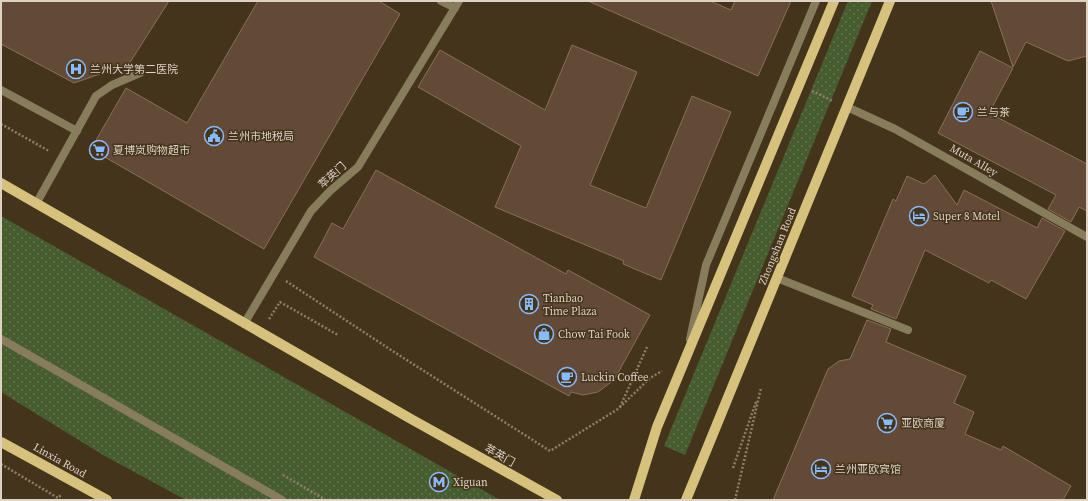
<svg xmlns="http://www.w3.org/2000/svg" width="1088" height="501" font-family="'Source Serif 4','Noto Sans SC',serif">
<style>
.green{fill:url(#green-dots)}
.building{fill:#634a37;stroke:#896f5b}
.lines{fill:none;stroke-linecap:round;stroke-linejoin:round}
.path{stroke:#8d7f6c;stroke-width:2.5;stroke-dasharray:2 2;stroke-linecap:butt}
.lane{stroke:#877d5c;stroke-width:8}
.street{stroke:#877d5c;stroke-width:8}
.primary{stroke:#d6c27c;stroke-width:10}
.labels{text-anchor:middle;stroke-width:3;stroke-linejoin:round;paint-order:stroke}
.poi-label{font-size:11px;fill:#ddd2c4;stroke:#45341c;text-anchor:start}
.street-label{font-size:11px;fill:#ddd2c4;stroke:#45341c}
</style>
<defs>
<pattern id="green-dots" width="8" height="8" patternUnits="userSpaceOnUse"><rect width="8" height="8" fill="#485d2f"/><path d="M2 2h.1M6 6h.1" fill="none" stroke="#62734c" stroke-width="1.8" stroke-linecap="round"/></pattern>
</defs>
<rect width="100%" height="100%" fill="#45341c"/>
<path class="green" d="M848,1h24l-187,454 -21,-9z
M1,216l499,284h-314l-83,-45 -102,-63z"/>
<path class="building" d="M1,1h168l-40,63 -55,19 -73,-39z
M258,1h121l21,13 -136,235 -173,-100 35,-61 61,35z
M588,1h122l21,9 4,-9h56l-33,75z
M991,1h96v55l-19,5 -42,-19 -13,25z
M572,45l65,27 -47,113 56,23 46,-112 39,16 -70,168 -38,-16 1,-3 -129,-54 26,-61 -103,-59 22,-37 105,60z
M980,51l33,17 -24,45 98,51v47l-8,-4 -8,15 -23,-13 8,-14 -118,-62z
M376,170l190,104 2,-4 82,45 -36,65 -16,12 -15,3 -12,-3 -2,4 -255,-139 18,-34 11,6z
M935,175l22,30 7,-15 73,38 5,-10 23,13 -39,68 -35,-19 -2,3 -64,-33 -29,69 -25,-10 2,-4 -21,-9 41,-97 3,2 11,-25 17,8z
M867,320l24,9 -5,13 80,34 -12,27 20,9 -9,22 36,16 2,-4 68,40 -8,14h-290l55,-131 11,-8 11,-2z"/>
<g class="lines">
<path class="path" d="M812,91l21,10
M1,124l48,27
M286,281l105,69 159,101 68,-42 32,-31 12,-7
M269,319l11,-17 58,33
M620,407l27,-60
M1,464l57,34 4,-4
M733,468l23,-66
M283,475l43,25
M735,500l26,-112"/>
<path class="lane" d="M441,1l14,7
M36,204l60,-108 16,-11 28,-12
M777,278l131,52
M690,339l16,-74 110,-264"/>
<path class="street" d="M1,90l76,41
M847,107l48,22 192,108
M244,324l67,-113 19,-20 28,-24 101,-166
M1,339l281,161"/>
<path class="primary" d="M1,183l410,236 146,81
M1,442l106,58
M634,500l23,-73 177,-426
M686,500l204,-499"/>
</g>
<defs>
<g id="hospital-ring" transform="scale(1)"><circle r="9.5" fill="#45341c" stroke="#89bafc" stroke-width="1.5"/><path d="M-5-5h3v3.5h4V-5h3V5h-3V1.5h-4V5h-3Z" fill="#89bafc"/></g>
<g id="cafe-ring" transform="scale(1)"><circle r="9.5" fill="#45341c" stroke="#89bafc" stroke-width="1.5"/><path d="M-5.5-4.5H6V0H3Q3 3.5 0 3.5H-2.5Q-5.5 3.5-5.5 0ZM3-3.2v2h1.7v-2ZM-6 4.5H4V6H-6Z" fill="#89bafc"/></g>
<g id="civic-ring" transform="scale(1)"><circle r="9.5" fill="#45341c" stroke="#89bafc" stroke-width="1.5"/><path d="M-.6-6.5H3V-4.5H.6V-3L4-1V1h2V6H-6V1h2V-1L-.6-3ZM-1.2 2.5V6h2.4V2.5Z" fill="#89bafc"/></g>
<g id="supermarket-ring" transform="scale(1)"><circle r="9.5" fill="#45341c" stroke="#89bafc" stroke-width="1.5"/><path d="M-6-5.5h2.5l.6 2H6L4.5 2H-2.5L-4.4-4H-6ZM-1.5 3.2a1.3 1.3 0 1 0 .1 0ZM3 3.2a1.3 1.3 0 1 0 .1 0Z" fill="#89bafc"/></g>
<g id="hotel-ring" transform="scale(1)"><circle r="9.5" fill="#45341c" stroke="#89bafc" stroke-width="1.5"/><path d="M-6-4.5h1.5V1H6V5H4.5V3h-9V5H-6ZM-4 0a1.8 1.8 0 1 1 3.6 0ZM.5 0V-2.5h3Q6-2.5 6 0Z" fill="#89bafc"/></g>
<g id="building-ring" transform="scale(1)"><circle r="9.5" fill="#45341c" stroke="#89bafc" stroke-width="1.5"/><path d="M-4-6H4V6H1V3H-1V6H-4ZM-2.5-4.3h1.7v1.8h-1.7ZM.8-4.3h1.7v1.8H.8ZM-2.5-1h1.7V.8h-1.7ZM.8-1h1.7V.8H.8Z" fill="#89bafc"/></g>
<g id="shop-ring" transform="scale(1)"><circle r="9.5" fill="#45341c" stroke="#89bafc" stroke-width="1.5"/><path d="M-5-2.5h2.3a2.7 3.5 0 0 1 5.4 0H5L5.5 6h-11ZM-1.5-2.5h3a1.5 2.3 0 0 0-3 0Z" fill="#89bafc"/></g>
<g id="metro-ring" transform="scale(1)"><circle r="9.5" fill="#45341c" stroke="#89bafc" stroke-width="1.5"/><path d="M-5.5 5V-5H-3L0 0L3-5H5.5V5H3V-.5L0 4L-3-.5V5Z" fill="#89bafc"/></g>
</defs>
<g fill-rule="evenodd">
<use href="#hospital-ring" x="76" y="69"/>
<use href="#cafe-ring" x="963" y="112"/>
<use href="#civic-ring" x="214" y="136"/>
<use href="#supermarket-ring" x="99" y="150"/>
<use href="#hotel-ring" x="919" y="216"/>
<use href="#building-ring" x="529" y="304"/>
<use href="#shop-ring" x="544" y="334"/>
<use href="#cafe-ring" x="567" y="377"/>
<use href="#supermarket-ring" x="887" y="423"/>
<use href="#hotel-ring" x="821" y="469"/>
<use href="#metro-ring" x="439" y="482"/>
</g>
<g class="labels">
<g class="poi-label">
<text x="90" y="73">兰州大学第二医院</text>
<text x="977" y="116">兰与茶</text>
<text x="228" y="140">兰州市地税局</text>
<text x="113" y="154">夏博岚购物超市</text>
<text x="933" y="220">Super 8 Motel</text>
<text x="543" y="302">Tianbao<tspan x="543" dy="13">Time Plaza</tspan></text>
<text x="558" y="338">Chow Tai Fook</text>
<text x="581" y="381">Luckin Coffee</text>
<text x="901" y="427">亚欧商厦</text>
<text x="835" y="473">兰州亚欧宾馆</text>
<text x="453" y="486">Xiguan</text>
</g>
<g class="street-label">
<text transform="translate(974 160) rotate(30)" y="4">Muta Alley</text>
<text transform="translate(332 175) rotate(-42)" y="4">萃英门</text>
<text transform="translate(777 246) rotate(-68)" y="4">Zhongshan Road</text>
<text transform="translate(500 455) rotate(29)" y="4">萃英门</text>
<text transform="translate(60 460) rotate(29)" y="4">Linxia Road</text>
</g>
</g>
<rect width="1088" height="501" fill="none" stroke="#ddd2c4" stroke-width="4"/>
</svg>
